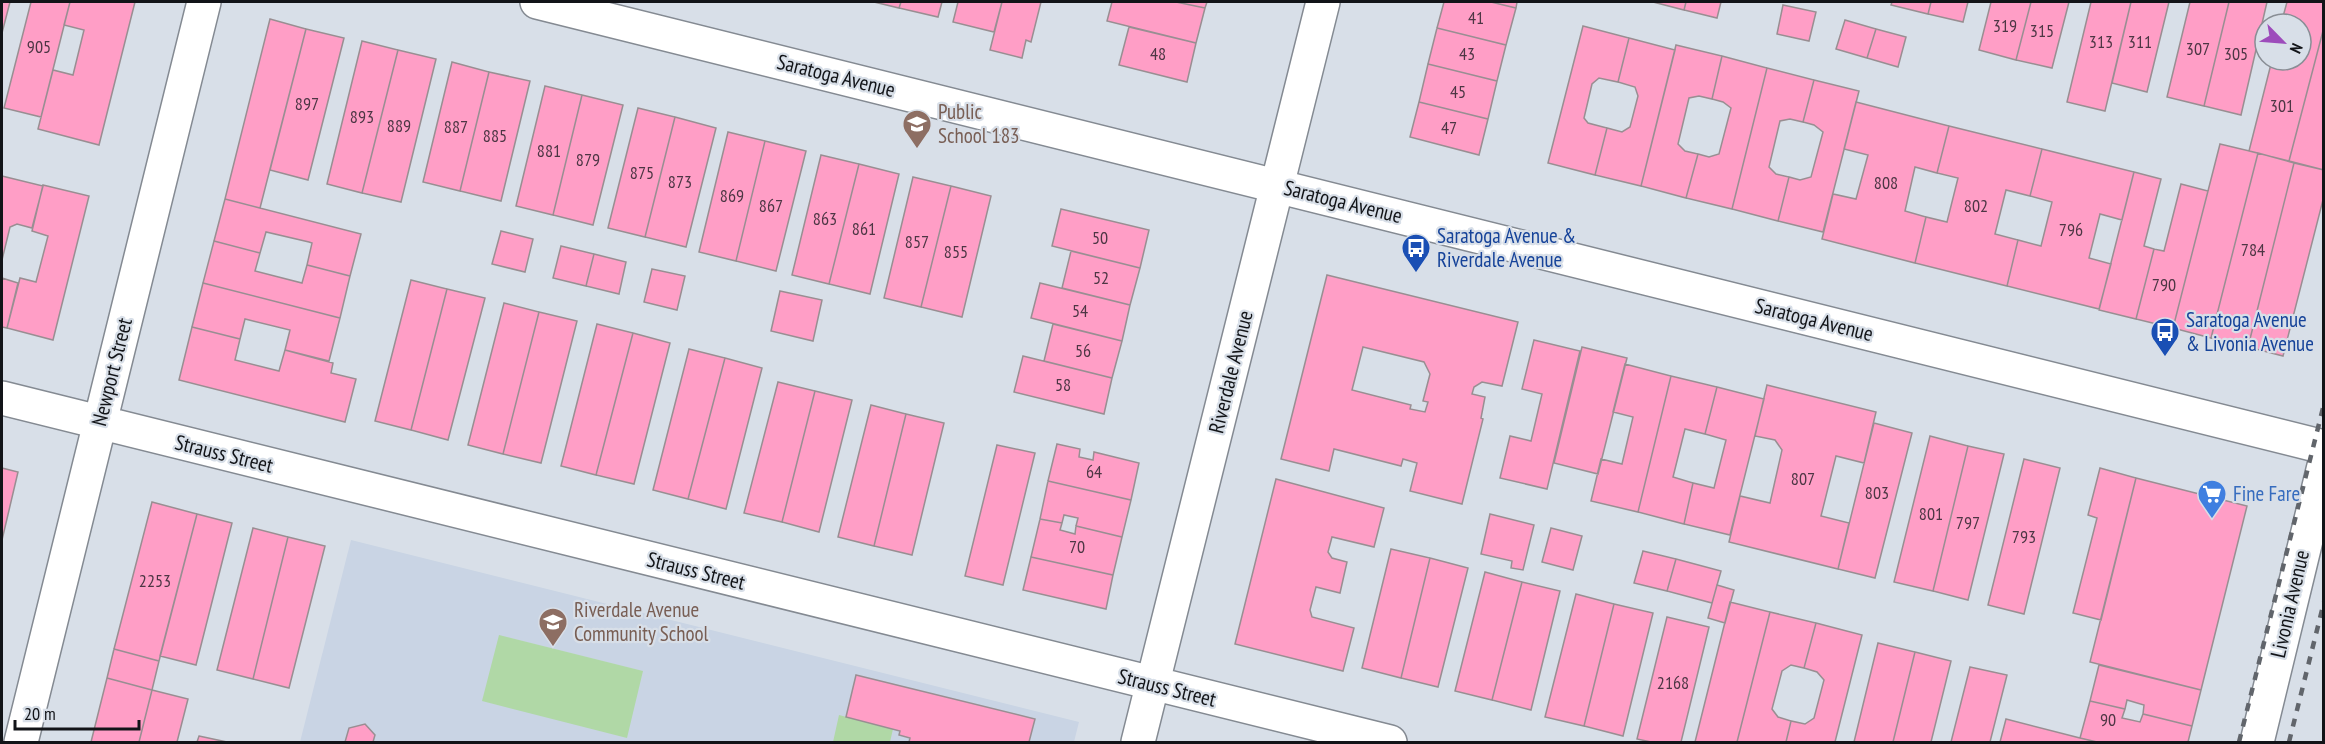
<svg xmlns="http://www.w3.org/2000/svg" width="2325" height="744" font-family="'PT Sans Narrow',sans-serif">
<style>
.built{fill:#c9d4e4}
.green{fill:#b0d8a6}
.building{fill:#ff9ec6;stroke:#998e92;stroke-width:1.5;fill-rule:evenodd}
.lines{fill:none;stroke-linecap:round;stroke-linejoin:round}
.minor-casing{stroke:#848a92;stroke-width:36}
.minor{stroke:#fff;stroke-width:33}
.rail{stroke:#61656b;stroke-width:4.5;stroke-dasharray:8 8;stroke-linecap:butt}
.labels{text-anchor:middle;stroke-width:4.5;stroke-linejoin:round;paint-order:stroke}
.number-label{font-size:18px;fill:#4d3644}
.street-label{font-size:21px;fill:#121418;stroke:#d8dfe8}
.education-label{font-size:21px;fill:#785e54;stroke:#d8dfe8;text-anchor:start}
.transit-label{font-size:21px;fill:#164399;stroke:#d8dfe8;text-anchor:start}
.shop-label{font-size:21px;fill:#366cbe;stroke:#d8dfe8;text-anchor:start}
</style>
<rect width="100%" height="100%" fill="#d8dfe8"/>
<path class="built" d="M351,540l728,182 -5,20h-774z"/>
<path class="green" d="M499,635l144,36 -16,67 -145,-37z
M839,715l54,14 -3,13h-57z"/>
<path class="building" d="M2,2h8l-8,31z
M31,2h39l-29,115 -37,-9z
M70,2h65l-36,143 -61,-16 15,-59 20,5 11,-45 -20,-5z
M874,2h27l-2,6z
M901,2h41l-4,15 -39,-9z
M958,2h44l-8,30 -41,-10z
M1002,2h39l-10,40 -5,-2 -4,18 -32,-8z
M1112,2h64l29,6 -9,35 -89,-22z
M1176,2h31l-2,6z
M1444,2h47l25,6 -10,37 -69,-17z
M1491,2h26l-1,6z
M1653,2h33l-2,8z
M1686,2h35l-4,16 -33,-8z
M1892,2h39l-3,12 -37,-9z
M1931,2h37l-5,20 -35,-8z
M1991,2h40l-15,58 -37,-10z
M2031,2h38l-17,66 -36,-8z
M2091,2h40l-26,109 -38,-9z
M2131,2h38l-22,90 -35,-9z
M2190,2h39l-25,104 -37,-9z
M2229,2h38l-26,113 -37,-9z
M2287,2h37v25l-35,134 -40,-10 23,-91h29v-36h-20z
M1783,5l33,7 -7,29 -32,-7z
M270,19l36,10 -46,179 -35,-9z
M1845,20l31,9 -9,29 -31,-9z
M1583,26l46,12 -11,44 -19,-4 -7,6 -8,34 4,5 19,5 -12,47 -47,-12z
M1129,27l67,16 -9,39 -68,-17z
M2324,27v143l-35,-9z
M1437,28l69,17 -9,36 -69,-17z
M306,29l38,9 -36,142 -38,-10z
M1876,29l30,8 -8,30 -31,-9z
M1629,38l46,12 -34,136 -46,-11 12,-47 15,4 8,-5 8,-31 -3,-9 -17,-5z
M362,41l36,9 -36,143 -35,-9z
M1676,45l46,11 -10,43 -13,-3 -10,2 -11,46 7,7 13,3 -12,44 -45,-12z
M398,50l38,9 -35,143 -39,-9z
M1722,56l45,12 -35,141 -46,-11 12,-44 11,3 10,-3 12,-46 -8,-6 -11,-3z
M452,62l37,10 -29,119 -37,-9z
M1428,64l69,17 -9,38 -69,-17z
M1767,68l47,12 -11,42 -13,-3 -10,2 -11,46 7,7 13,3 -11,44 -46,-12z
M489,72l41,9 -29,120 -41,-10z
M1814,80l45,11 -36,141 -45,-11 11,-44 11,3 11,-3 12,-45 -9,-7 -11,-3z
M545,86l37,9 -29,120 -37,-9z
M582,95l41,10 -30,120 -40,-10z
M1419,102l69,17 -9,36 -69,-18z
M1856,102l93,24 -12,47 -22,-6 -10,44 21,6 -11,46 -93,-24 11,-45 23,5 12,-44 -24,-6z
M638,108l37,9 -30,120 -37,-9z
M675,117l41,11 -30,119 -41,-10z
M1949,126l93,23 -12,47 -24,-6 -11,44 23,6 -11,46 -92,-23 11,-46 21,5 11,-44 -21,-5z
M728,132l37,9 -29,120 -37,-9z
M765,141l41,10 -30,120 -40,-10z
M2220,144l38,9 -47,185 -38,-10z
M2042,149l92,23 -12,48 -22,-6 -11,44 22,6 -12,45 -92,-23 11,-46 23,6 11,-44 -22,-6z
M2258,153l36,10 -46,184 -37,-9z
M821,155l38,9 -30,120 -37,-9z
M2294,163l30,7v26l-41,160 -35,-9z
M859,164l40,10 -29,120 -41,-10z
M2134,172l27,7 -17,67 10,3 -18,70 -37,-9z
M2,176l41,10 -11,42 -15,-4 -7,3 -8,33z
M913,177l38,9 -30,121 -37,-9z
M2181,184l27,7 -35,137 -37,-9 18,-70 10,2z
M43,185l46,11 -36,144 -46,-12 13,-50 16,4 12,-46 -16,-5z
M951,186l40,10 -29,121 -41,-10z
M225,199l136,35 -11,42 -43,-11 5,-22 -3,-1 -43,-10 -6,21 -46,-12z
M1061,209l88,21 -9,38 -88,-22z
M501,231l32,8 -8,33 -33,-8z
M214,241l46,12 -5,18 47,12 5,-18 43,11 -10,42 -137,-35z
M561,246l33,8 -8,32 -33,-8z
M1071,251l69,17 -10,37 -68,-17z
M594,254l32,8 -7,32 -33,-8z
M652,269l33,7 -8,34 -33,-8z
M1327,275l191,47 -16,64 -20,-4 -8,5 -2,7 13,3 -4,21 2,1 -21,85 -52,-13 7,-28 -14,-4 -2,7 -67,-17 -5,22 -48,-12zM1363,347l61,15 6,12 -7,27 5,1 -3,10 -15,-3 1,-4 -59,-15z
M2,278l16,5 -11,45 -5,-1z
M411,280l36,9 -36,141 -36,-9z
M203,283l137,35 -11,43 -44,-11 5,-20 -45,-11 -5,20 -48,-12z
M1040,283l90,22 -8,36 -91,-23z
M447,289l38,9 -37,142 -37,-10z
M780,291l42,9 -9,41 -42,-10z
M504,303l35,9 -36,142 -35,-9z
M539,312l38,9 -36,142 -38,-9z
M597,324l36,9 -37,142 -35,-9z
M1053,324l69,17 -10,37 -68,-17z
M192,327l48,12 -5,21 44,11 6,-21 48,13 -2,10 25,6 -11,43 -166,-42z
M633,333l37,10 -36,141 -38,-9z
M1534,340l46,11 -33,138 -47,-11 10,-42 21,5 11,-47 -20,-5z
M1582,347l45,11 -29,116 -44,-11z
M689,349l36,9 -37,141 -35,-9z
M1023,356l89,22 -8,36 -90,-22z
M725,358l37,10 -36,141 -38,-10z
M1625,364l46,12 -33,136 -47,-11 10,-42 21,5 11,-47 -20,-5z
M1671,376l46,11 -12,47 -20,-5 -12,48 20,6 -9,41 -46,-12z
M778,382l37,9 -33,131 -38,-9z
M1767,385l109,27 -12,51 -28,-7 -15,60 28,7 -11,46 -109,-27 11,-46 30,7 12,-53 -7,-10 -20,-4z
M1717,387l47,12 -34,136 -46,-11 9,-41 21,5 12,-48 -21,-6z
M815,391l37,9 -33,132 -37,-10z
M871,405l35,9 -32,132 -36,-9z
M906,414l38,9 -32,132 -38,-9z
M1874,423l38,10 -37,145 -37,-9z
M1930,436l38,10 -35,145 -39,-9z
M1057,444l23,5 -1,8 14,3 1,-8 45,11 -8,37 -83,-19z
M997,445l38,8 -32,132 -38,-9z
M1968,446l36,8 -36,146 -35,-9z
M2024,459l36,9 -36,146 -36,-9z
M2,468l16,4 -16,68z
M2100,468l36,10 -35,142 -28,-7 24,-95 -9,-3z
M2136,478l111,28 -46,184 -111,-28z
M1276,479l108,29 -10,39 -42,-10 -4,15 4,6 15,4 -7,31 -24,-6 -6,23 2,7 42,11 -11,43 -108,-27z
M1048,481l83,19 -9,37 -46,-11 2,-8 -14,-3 -2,8 -22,-4z
M152,502l45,12 -38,147 -45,-12z
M197,514l35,9 -36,142 -36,-9z
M1490,514l44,11 -11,45 -12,-2 1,-7 -31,-7z
M1040,519l22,4 -2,7 15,4 1,-8 46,11 -9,38 -82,-18z
M253,528l35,9 -35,142 -36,-9z
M1551,528l31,8 -9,34 -31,-8z
M288,537l37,9 -36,142 -36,-9z
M1391,549l39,9 -29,120 -39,-10z
M1643,551l33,8 -9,32 -33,-8z
M1031,557l82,18 -7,34 -83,-19z
M1430,558l38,10 -30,119 -37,-9z
M1676,559l45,12 -9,32 -45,-12z
M1485,572l37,10 -30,118 -37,-9z
M1522,582l38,9 -29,119 -39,-10z
M1717,585l17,5 -9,33 -17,-5z
M1576,594l38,10 -30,122 -39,-9z
M1730,602l40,10 -33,130h-42z
M1614,604l39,9 -30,123 -39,-10z
M1770,612l46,11 -12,45 -13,-3 -9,6 -10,38 6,8 13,4 -5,21h-49z
M1667,617l42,10 -28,115h-30l-14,-3z
M1816,623l46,12 -27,107h-49l5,-21 14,3 9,-6 10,-38 -7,-8 -13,-4z
M1878,643l37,9 -22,90h-39z
M114,649l45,12 -7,29 -45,-12z
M1915,652l36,9 -20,81h-38z
M2099,665l102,25 -9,36 -49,-12 1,-9 -17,-5 -2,9 -35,-8z
M1970,667l37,8 -17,67h-39z
M856,675l179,44 -6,23h-120l1,-4 -11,-3 1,-4 -54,-14z
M107,678l45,12 -13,52h-48z
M152,690l36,9 -11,43h-38z
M2090,701l35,8 -3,9 18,4 3,-8 49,12 -4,16h-91l-17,-4z
M2006,719l74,19 17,4h-97z
M365,724l10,11 -2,7h-28l4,-14z
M199,736l28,6h-30z"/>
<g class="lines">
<g class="minor-casing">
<path id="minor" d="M537,2l1787,445
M2,398l1388,344
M21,742l183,-740
M1138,742l185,-740
M2257,742l67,-276"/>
</g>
<use href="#minor" class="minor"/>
<path class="rail" d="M2239,742l85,-338
M2289,742l35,-140"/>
</g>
<defs>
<g id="school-pin" transform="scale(1.5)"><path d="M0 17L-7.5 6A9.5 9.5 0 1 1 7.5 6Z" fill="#8d6e63" stroke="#d8dfe8"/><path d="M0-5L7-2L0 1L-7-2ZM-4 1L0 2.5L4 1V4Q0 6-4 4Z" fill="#fff"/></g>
<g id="bus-pin" transform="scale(1.5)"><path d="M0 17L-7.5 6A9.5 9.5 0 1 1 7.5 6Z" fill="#1a4fb4" stroke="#d8dfe8"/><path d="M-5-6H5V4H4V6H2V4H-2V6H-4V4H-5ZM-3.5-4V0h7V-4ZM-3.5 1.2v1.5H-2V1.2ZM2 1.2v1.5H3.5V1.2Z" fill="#fff"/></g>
<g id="supermarket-pin" transform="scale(1.5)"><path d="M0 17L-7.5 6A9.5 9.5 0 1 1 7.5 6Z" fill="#3f7fe0" stroke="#d8dfe8"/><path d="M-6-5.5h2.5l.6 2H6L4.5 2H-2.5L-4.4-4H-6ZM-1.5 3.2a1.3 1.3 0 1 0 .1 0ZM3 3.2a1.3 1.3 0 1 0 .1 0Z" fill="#fff"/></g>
</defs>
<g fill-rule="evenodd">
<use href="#school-pin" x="917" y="124"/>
<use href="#bus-pin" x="1416" y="248"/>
<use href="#bus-pin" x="2165" y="332"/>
<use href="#supermarket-pin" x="2212" y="494"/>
<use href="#school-pin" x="553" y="622"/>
</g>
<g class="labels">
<g class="number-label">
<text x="1476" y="24">41</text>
<text x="2005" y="32">319</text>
<text x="2042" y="37">315</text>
<text x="2101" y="48">313</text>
<text x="2140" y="48">311</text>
<text x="39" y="53">905</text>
<text x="2198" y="55">307</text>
<text x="1158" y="60">48</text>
<text x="1467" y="60">43</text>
<text x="2236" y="60">305</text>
<text x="1458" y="98">45</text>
<text x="307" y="110">897</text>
<text x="2282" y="112">301</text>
<text x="362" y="123">893</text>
<text x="399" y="132">889</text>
<text x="456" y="133">887</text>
<text x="1449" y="134">47</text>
<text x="495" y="142">885</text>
<text x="549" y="157">881</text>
<text x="588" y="166">879</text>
<text x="642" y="179">875</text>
<text x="680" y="188">873</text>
<text x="1886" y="189">808</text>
<text x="732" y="202">869</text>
<text x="771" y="212">867</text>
<text x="1976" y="212">802</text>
<text x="825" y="225">863</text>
<text x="864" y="235">861</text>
<text x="2071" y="236">796</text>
<text x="1100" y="244">50</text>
<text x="917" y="248">857</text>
<text x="2253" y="256">784</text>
<text x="956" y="258">855</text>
<text x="1101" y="284">52</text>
<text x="2164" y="291">790</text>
<text x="1080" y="317">54</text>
<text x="1083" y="357">56</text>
<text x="1063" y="391">58</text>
<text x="1094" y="478">64</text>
<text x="1803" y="485">807</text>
<text x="1877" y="499">803</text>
<text x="1931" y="520">801</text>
<text x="1968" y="529">797</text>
<text x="2024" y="543">793</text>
<text x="1077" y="553">70</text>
<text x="155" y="587">2253</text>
<text x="1673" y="689">2168</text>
<text x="2108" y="726">90</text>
</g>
<g class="street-label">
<text transform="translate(836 76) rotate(14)" y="7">Saratoga Avenue</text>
<text transform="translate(1343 202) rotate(14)" y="7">Saratoga Avenue</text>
<text transform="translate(1814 320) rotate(14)" y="7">Saratoga Avenue</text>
<text transform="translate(112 372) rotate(-76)" y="7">Newport Street</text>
<text transform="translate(1231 372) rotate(-76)" y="7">Riverdale Avenue</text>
<text transform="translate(224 454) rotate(14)" y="7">Strauss Street</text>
<text transform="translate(696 571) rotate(14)" y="7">Strauss Street</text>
<text transform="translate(2290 604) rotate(-77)" y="7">Livonia Avenue</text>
<text transform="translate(1167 688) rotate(14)" y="7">Strauss Street</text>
</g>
<g class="education-label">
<text x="938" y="119">Public<tspan x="938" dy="24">School 183</tspan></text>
<text x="574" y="617">Riverdale Avenue<tspan x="574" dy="24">Community School</tspan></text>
</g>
<g class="transit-label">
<text x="1437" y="243">Saratoga Avenue &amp;<tspan x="1437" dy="24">Riverdale Avenue</tspan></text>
<text x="2186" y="327">Saratoga Avenue<tspan x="2186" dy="24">&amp; Livonia Avenue</tspan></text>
</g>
<g class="shop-label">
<text x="2233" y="501">Fine Fare</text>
</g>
</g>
<rect width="2325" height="744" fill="none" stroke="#121418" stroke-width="6"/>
<g transform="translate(2283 42) rotate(115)"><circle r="28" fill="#d8dfe8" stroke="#898e95" stroke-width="1.5"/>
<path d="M0-4.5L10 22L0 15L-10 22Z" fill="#9d4cbb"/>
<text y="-9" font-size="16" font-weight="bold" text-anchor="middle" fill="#121418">N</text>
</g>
<path d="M15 720v9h124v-9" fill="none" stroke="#121418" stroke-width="3"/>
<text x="24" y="720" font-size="18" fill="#121418" stroke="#d8dfe8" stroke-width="4.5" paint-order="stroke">20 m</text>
</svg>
